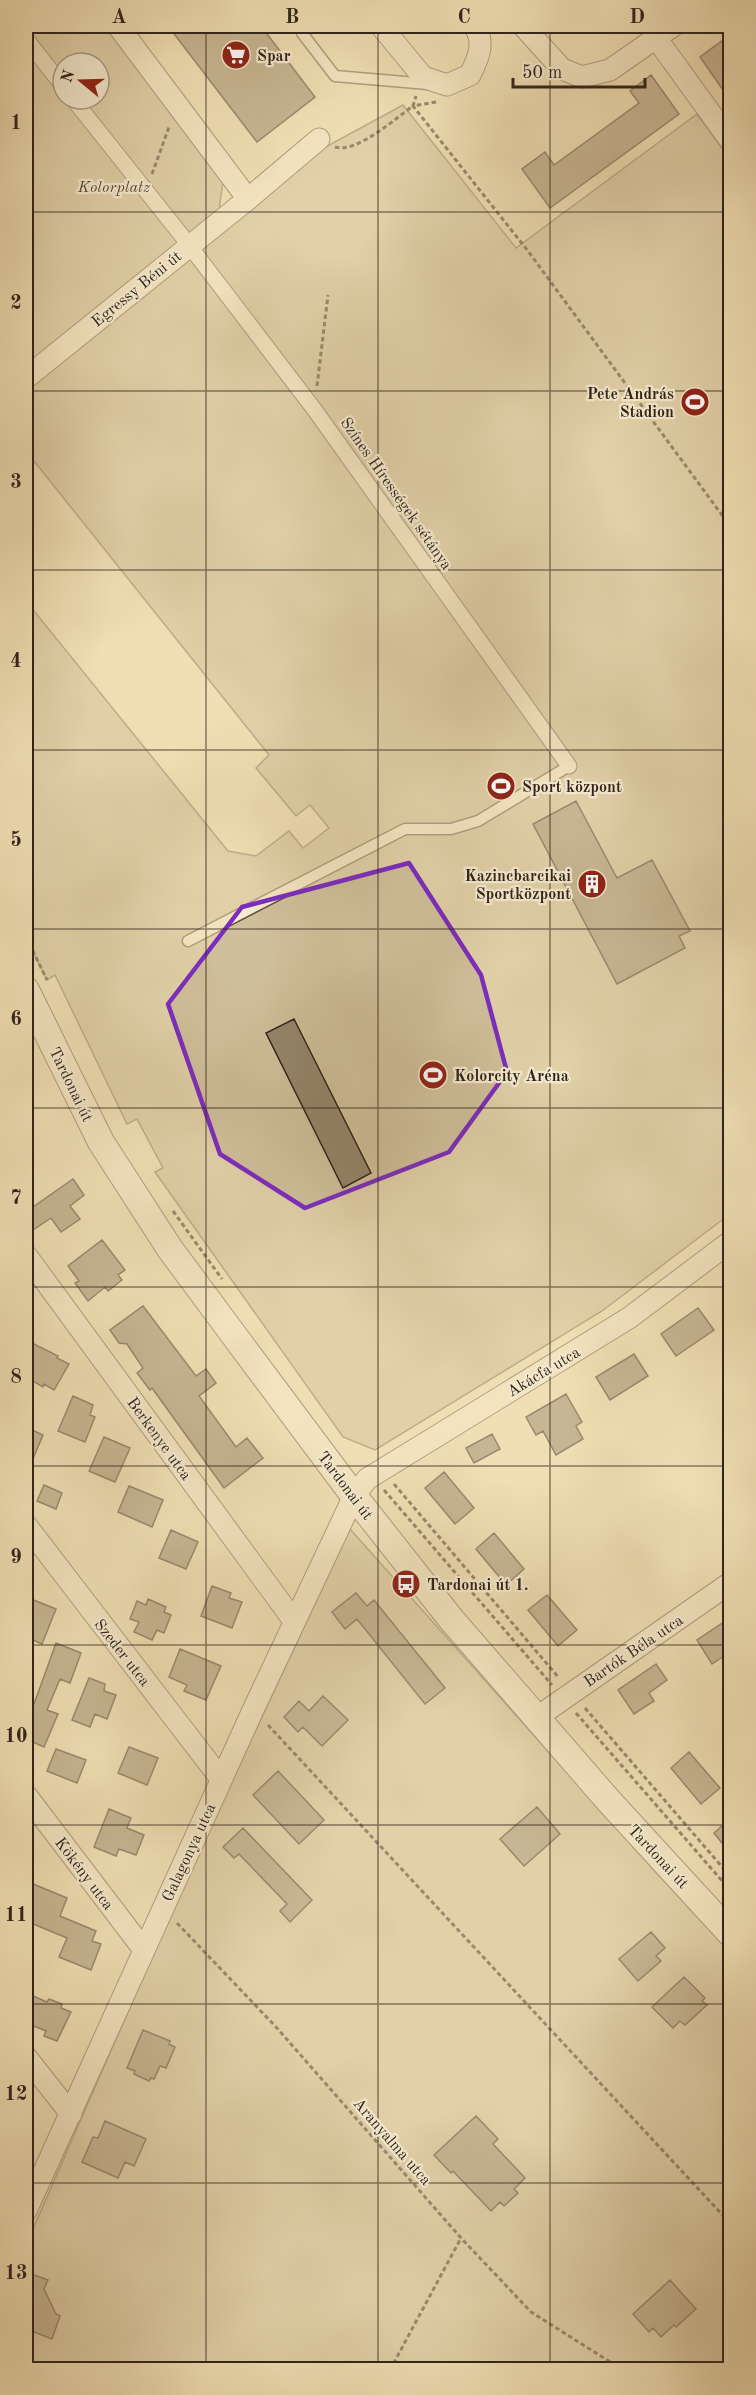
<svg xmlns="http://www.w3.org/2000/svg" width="756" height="2395" font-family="'Old Standard TT',serif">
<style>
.green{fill:#cfbf9a;stroke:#80715a;stroke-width:1.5;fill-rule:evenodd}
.building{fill:#94856a;stroke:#30231a;stroke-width:1.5}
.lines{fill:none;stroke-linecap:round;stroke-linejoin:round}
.service-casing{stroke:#605240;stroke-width:13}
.pedestrian-casing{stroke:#605240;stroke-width:17}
.minor-casing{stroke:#605240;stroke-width:23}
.tertiary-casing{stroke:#605240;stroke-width:28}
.path{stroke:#30231a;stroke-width:3;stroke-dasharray:4.5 3;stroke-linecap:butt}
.service{stroke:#f5eace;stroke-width:10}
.pedestrian{stroke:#f5eace;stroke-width:15}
.minor{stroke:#f5eace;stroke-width:21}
.tertiary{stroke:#f5eace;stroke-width:26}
.marked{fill:none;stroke:#7b2cbf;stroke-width:4.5;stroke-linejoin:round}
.grid{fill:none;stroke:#30231a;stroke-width:1.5;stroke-opacity:0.55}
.labels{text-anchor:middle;stroke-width:4.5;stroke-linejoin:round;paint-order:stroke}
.poi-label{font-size:16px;font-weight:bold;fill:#30231a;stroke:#f5eace;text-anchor:start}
.park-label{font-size:16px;font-style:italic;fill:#584a3a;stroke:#f5eace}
.street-label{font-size:16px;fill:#30231a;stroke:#f5eace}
.neatline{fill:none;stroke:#30231a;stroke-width:2}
.grid-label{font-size:20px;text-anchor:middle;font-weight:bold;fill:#30231a}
</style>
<rect width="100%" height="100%" fill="#f0dfb4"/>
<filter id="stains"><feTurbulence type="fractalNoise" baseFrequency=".00333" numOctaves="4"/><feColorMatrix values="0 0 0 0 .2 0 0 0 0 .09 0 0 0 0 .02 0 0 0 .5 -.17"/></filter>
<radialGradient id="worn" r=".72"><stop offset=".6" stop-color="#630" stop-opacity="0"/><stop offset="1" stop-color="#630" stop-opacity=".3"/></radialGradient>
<path class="green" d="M26,26h90l109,141 -6,43 -193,168zM63,63h36v36h-36z
M403,105l113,143 181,-134 33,45v1055l-128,97 -227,139 -32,-13 -188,-265 8,-4 -26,-49 -10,5 -72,-149 -8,5 -21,-43v-336l202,250 28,5 33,-25 14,17 26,-20 -19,-23 -14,11 -40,-48 13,-13 -243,-304v-62l296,-240z
M350,1529l303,340 77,83v417l-704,1v-125l163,-373z"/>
<path class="building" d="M168,26h93l54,71 -58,45z
M730,35v65l-30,-43z
M651,75l28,39 -129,94 -28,-39 23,-17 9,13 85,-62 -9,-12z
M576,801l41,77 35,-18 38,71 -11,5 6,12 -68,36 -84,-160z
M294,1019l77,154 -28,15 -77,-155z
M73,1179l11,16 -14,11 10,13 -19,13 -10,-14 -18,12 -7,-10v-8z
M102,1240l23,30 -7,5 4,5 -14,11 -3,-4 -17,14 -13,-18 4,-2 -11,-15z
M143,1306l53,70 10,-7 10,14 -17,13 37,51 11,-9 16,20 -39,30 -72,-100 -2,2 -13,-17 6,-5 -16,-24 -8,-1 -9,-13z
M698,1308l16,22 -38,26 -15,-22z
M26,1340l32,16 -1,2 12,6 -15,26 -10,-6 -1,3 -17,-10z
M634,1354l14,22 -38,24 -14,-23z
M566,1394l16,28 -6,4 7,13 -27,16 -13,-24 -7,4 -10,-18z
M73,1396l20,9 -3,10 5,2 -10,25 -27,-11z
M26,1427l17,8 -17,40z
M492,1434l8,15 -26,14 -8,-15z
M104,1437l26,11 -15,34 -26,-11z
M444,1472l30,36 -19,16 -30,-36z
M44,1485l18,8 -6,16 -19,-8z
M129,1486l34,14 -11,27 -34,-15z
M171,1530l27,12 -12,27 -27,-11z
M494,1533l30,36 -18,16 -30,-36z
M212,1586l19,7 -2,5 13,4 -10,26 -31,-12z
M356,1593l11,13 7,-6 71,88 -20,16 -68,-85 -12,10 -13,-17z
M547,1595l30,35 -19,16 -30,-36z
M26,1597l30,12 -14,35 -16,-7z
M148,1599l18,8 -2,5 7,3 -7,18 -7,-3 -5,10 -18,-8 5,-10 -9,-3 7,-18 9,4z
M730,1618v34l-18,12 -15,-24z
M56,1643l25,10 -11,30 -10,-4 -13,31 11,4 -14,33 -18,-8v-25l4,-11 4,1z
M180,1649l41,17 -15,34 -22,-9 3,-6 -18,-8z
M656,1664l11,16 -18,13 5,8 -20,13 -16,-24z
M89,1678l16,6 -1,7 12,4 -9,24 -12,-5 -5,13 -18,-7z
M323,1696l25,24 -26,26 -19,-19 -5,5 -14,-15 15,-16 10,10z
M129,1747l29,11 -11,27 -29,-12z
M56,1749l30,11 -9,23 -30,-12z
M689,1752l31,36 -19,16 -30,-36z
M278,1771l46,49 -25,24 -46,-49z
M537,1807l23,27 -36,32 -24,-27z
M109,1809l22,9 -4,10 17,7 -8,20 -17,-6 -3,7 -22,-9z
M730,1819v34l-16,-20z
M243,1828l69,72 -22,22 -10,-11 7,-7 -48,-50 -5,4 -11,-11z
M26,1881l41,17 -7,18 36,15 -4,10 9,3 -10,26 -32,-13 8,-19 -41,-17z
M651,1932l14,16 -9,8 5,5 -23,20 -19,-22z
M684,1977l21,21 -3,3 5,4 -22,20 -5,-4 -7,7 -21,-21z
M26,1993l21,9 2,-3 13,5 -1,4 10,4 -14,29 -13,-5 2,-5 -20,-8z
M143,2030l27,11 -1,3 6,3 -9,21 -6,-2 -6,13 -3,-1 -2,3 -15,-7 1,-3 -8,-3z
M476,2116l22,23 -5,5 32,34 -11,11 4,4 -14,13 -4,-4 -9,9 -38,-40 -2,2 -17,-18z
M105,2121l41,18 -12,27 -9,-4 -7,16 -36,-16 11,-25 5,1z
M26,2272l22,8 -4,9 12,25 4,2 -8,23 -26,-10z
M670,2280l26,29 -20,18 -2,-2 -13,12 -8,-9 -4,4 -16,-18z"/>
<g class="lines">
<g class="service-casing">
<path id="service" d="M301,26l1,7 33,43 93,8
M188,941l217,-112h46l27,-8 91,-55"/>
</g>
<g class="pedestrian-casing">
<path id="pedestrian" d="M26,39l37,47
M73,99l109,137 132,173 255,357"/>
</g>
<g class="minor-casing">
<path id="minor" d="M118,26l130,173
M381,26l42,51 24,8 23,-10c8,-16 16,-33 4,-49
M523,26l39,43 20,8 28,-7 63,-44
M656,38l74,102
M26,378l222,-179 71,-60
M26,1255l268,366
M26,1525l195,254
M536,1718l194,-135
M26,1795l118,155
M26,2057l45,57
M26,2211l227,-501 101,-214 13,-17 262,-161 101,-76"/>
</g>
<g class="tertiary-casing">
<path id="tertiary" d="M26,990l75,152 69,107 63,85 121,162 97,123 157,181 122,133"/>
</g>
<path class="path" d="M436,102l-23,4 115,145 202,275
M335,147c21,7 61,-29 78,-41l3,-10
M152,174l17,-47
M317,386l11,-91
M26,937l21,43
M173,1211l49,68
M394,1484l165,194
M384,1490l168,195
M585,1708l145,168
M576,1713l154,177
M268,1725l462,498
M177,1923l99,104 185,211 70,74 92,58
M390,2370l71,-132"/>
<use href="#service" class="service"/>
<use href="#pedestrian" class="pedestrian"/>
<use href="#minor" class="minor"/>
<use href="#tertiary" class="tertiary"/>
</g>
<path d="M0 0H756V2395H0ZM409,863l72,112 26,97 -58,80 -144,56 -85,-54 -52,-150 74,-97z" fill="#f0dfb4" fill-opacity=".55" fill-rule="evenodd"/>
<path class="marked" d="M409,863l72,112 26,97 -58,80 -144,56 -85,-54 -52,-150 74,-97z"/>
<path class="grid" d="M206,26v2344M378,26v2344M550,26v2344M26,212h704M26,391h704M26,570h704M26,750h704M26,929h704M26,1108h704M26,1287h704M26,1466h704M26,1645h704M26,1825h704M26,2004h704M26,2183h704"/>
<defs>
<g id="supermarket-disc" transform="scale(1.5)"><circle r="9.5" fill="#8f2418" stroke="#f5eace"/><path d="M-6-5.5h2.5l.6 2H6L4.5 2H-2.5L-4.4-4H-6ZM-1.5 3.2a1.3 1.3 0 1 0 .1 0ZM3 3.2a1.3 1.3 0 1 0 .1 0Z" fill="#fff"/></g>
<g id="stadium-disc" transform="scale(1.5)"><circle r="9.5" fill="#8f2418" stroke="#f5eace"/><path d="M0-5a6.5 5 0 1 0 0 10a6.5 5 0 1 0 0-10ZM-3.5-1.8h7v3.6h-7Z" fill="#fff"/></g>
<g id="building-disc" transform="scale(1.5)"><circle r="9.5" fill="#8f2418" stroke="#f5eace"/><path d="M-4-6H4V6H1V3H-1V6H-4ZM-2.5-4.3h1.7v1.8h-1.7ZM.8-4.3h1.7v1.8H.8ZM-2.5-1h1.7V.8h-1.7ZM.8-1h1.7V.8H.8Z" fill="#fff"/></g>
<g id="bus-disc" transform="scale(1.5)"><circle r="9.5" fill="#8f2418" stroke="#f5eace"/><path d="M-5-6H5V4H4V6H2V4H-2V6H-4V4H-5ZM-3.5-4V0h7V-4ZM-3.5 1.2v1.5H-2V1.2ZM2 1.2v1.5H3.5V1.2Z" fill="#fff"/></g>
</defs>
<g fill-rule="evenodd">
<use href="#supermarket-disc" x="236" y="55"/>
<use href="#stadium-disc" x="695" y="402"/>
<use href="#stadium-disc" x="501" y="786"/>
<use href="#building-disc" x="592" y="884"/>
<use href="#stadium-disc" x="433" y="1075"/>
<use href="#bus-disc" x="406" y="1584"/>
</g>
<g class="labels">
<g class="poi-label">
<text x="257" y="61">Spar</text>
<text x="674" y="399" text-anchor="end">Pete András<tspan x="674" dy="18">Stadion</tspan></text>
<text x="522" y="792">Sport központ</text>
<text x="571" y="881" text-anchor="end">Kazincbarcikai<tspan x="571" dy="18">Sportközpont</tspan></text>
<text x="454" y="1081">Kolorcity Aréna</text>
<text x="427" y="1590">Tardonai út 1.</text>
</g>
<g class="park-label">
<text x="114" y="192">Kolorplatz</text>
</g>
<g class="street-label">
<text transform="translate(136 288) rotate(-39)" y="6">Egressy Béni út</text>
<text transform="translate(397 493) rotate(55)" y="6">Színes Hírességek sétánya</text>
<text transform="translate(72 1084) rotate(64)" y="6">Tardonai út</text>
<text transform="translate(543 1371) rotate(-31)" y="6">Akácfa utca</text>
<text transform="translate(160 1438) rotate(54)" y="6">Berkenye utca</text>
<text transform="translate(346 1485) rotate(53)" y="6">Tardonai út</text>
<text transform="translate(633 1650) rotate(-34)" y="6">Bartók Béla utca</text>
<text transform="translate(123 1652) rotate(52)" y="6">Szeder utca</text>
<text transform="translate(188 1852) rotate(-65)" y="6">Galagonya utca</text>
<text transform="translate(659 1856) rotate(47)" y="6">Tardonai út</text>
<text transform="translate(85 1873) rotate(53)" y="6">Kökény utca</text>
<text transform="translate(393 2141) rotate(49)" y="6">Aranyalma utca</text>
</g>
</g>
<rect width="756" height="2395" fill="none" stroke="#f0dfb4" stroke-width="66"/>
<g transform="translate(81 81) rotate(289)"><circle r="28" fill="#f5eace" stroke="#a69a86" stroke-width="1.5"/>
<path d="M0-4.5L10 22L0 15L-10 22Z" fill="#8f2418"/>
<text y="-9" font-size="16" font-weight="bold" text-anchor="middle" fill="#30231a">N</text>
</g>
<path d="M513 78v9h132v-9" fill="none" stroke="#30231a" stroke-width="3"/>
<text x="522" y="78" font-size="18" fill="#30231a" stroke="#f5eace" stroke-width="4.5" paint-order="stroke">50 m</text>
<rect x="33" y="33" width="690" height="2329" class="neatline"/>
<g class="grid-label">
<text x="119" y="23">A</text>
<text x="292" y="23">B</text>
<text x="464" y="23">C</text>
<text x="637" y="23">D</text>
<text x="16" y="129">1</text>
<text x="16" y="309">2</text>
<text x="16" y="488">3</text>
<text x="16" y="667">4</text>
<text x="16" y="846">5</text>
<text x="16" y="1025">6</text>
<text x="16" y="1204">7</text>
<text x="16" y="1383">8</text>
<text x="16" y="1563">9</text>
<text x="16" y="1742">10</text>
<text x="16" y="1921">11</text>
<text x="16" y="2100">12</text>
<text x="16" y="2279">13</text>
</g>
<rect width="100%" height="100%" filter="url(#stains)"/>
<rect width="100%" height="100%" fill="url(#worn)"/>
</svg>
